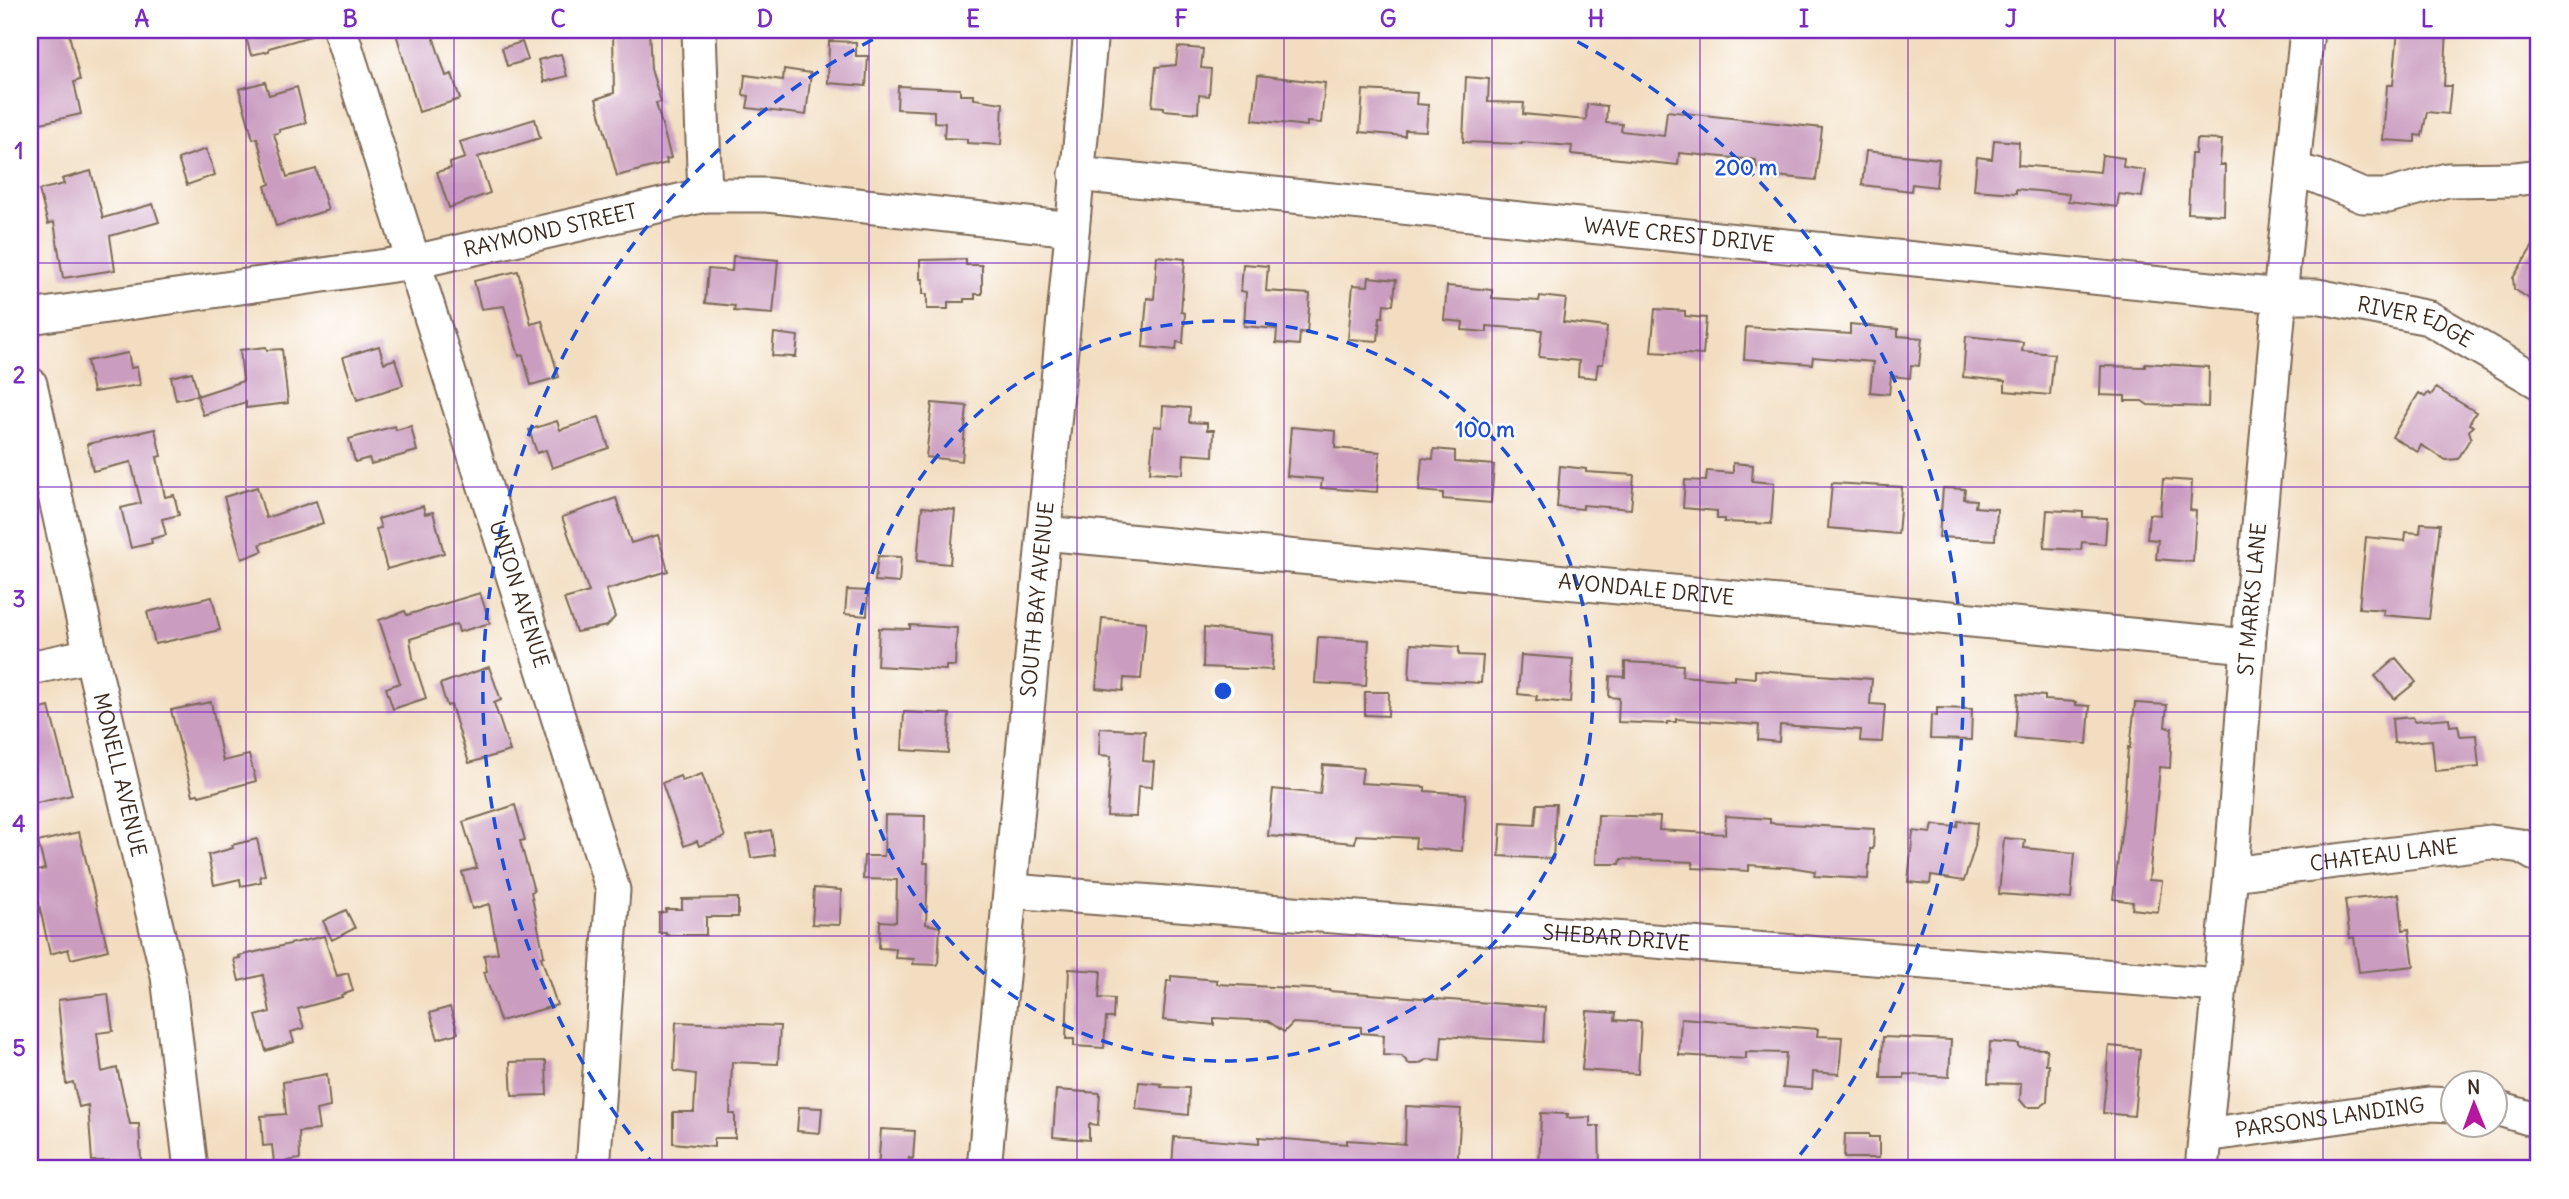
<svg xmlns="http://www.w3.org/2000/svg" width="2569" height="1199" font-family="Delius,sans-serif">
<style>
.building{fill:#ca9cbf}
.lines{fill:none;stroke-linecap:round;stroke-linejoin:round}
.minor-casing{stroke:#7b6957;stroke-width:37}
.minor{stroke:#fff;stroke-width:33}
.grid{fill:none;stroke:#7b2cbf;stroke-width:2;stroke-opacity:0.55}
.ring{fill:none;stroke:#1d4ed8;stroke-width:3.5;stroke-dasharray:12 9}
.labels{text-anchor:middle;stroke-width:5;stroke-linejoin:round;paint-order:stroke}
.street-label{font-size:21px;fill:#3b2a1e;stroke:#fff}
.centre{fill:#1d4ed8;stroke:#fff;stroke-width:3.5}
.ring-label{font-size:21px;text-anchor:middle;font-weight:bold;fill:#1d4ed8;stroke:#fff;stroke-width:5;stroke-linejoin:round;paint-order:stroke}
.neatline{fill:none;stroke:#7b2cbf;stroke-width:2.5}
.grid-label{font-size:23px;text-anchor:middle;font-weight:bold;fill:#7b2cbf}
</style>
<rect width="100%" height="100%" fill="#fff"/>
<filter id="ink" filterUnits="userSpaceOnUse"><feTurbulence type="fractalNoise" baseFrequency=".0143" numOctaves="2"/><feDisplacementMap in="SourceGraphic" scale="14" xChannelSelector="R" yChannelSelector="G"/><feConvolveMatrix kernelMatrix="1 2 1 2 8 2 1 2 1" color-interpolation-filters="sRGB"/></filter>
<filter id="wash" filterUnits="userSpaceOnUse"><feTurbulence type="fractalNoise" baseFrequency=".00686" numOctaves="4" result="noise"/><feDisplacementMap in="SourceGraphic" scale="28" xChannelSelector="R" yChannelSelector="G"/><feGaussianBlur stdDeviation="1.57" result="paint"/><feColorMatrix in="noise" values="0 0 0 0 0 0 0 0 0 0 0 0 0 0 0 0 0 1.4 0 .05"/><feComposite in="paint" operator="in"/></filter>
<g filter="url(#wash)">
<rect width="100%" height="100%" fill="#f2ddc0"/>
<g id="blocks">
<path class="building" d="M30,30h38l12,50 -6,2 7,32 -40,9 -11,-49z
M244,30h67v6l-42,12v3l-18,4z
M395,30h36l15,46 6,-2 8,25 -41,13z
M613,30h36l2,39 10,33 -5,1 15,55 -5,1 1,4 -50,13 -21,-77 18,-6z
M2398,30h49l-3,56h7l-3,28 -21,-2 -5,24 -7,-1v7l-32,-2 4,-55h6z
M829,41l27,1v14h12l-2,30 -38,-3z
M522,42l6,18 -21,6 -5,-18z
M1178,47l25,2 -2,19 10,1 -2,27 -10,-1 -1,18 -34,-3v-3l-12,-1 4,-39 20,-2z
M561,54l6,22 -23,6 -6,-22z
M784,69l27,4 -5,42 -59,-7 2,-12 -6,-1 2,-20 38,5z
M1258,75l67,8 -4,40 -14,-1v4l-54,-6z
M1466,77l23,2 -1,23 36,1 -1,11 63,6 1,-16 20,2 -1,17 16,1 -1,7 43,5 3,-25 155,17 -6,52 -40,-4v-7l-20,-2v-7l-77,-7 -1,12 -107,-11 1,-8 -50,-4v2l-59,-2z
M265,82l4,13 28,-8 9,36 -27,7 1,2 -6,2 13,43 29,-8 12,41 -52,16 -11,-40 5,-2 -13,-46 -4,1 -14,-50z
M898,86l62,3v6h14v4l29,4 -2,42 -34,-2v-4l-23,-1 1,-15 -11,-1v-11l-37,-2z
M1363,90l54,3 -1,11 12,1 -2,26 -21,-1v6l-45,-4z
M535,119l5,19 -62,19 12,36 -41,15 -12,-36 14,-4 -1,-5 15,-5 -5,-16z
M2196,139l26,1 -2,25h5l-1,50 -36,-2 3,-59h4z
M1994,140l25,2 -1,23 82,7 2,-17 22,3 -1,9 23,3 -4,27 -23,-3 -2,13 -49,-6 1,-7 -53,-5v4l-42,-3 3,-33 15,2z
M206,149l9,26 -28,10 -9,-26z
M1866,151l73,8 -3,28 -24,-3 -1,7 -49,-6z
M91,171l12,47 50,-14 6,18 -49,14 5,34 -52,8 -9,-56 -6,2 -9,-34 25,-6 -2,-5z
M2539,236v69l-25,-16 -1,-11z
M733,256l45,4 -5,54 -39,-3 1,-5 -30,-3 3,-34 24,2z
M1157,256l28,3 -4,53 4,1 -2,30 -6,-1 -1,8 -33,-3 4,-49 7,1z
M966,259v6h16v29h-7v5h-11v3h-16v7h-21v-15h-4v-15h-3v-19z
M1243,264l25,2 -2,25 44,3 -3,39 -7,-1 -1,13 -23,-2 1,-14 -33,-3 2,-34 -5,-1z
M518,271l13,53 11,-3 17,56 -28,8 -8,-30 -4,1 -15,-50 -23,3 -7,-28z
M1369,277l27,3 -3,25 -9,-1 -1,13h-3l-2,24 -30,-2 5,-54 15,1z
M1447,286l45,4v8l47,3 1,-5 26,3 -3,23 44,5 -4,37h-5l-2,14 -18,-2 1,-15 -40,-4 3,-27 -55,-4v6l-25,-2 1,-8 -19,-2z
M1655,309l30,2v5l21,2 -3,37 -52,-3z
M1850,324l48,5v7l24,2 -3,28 -8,-1 -1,13 -19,-2 -2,18 -19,-2 3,-30 -60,-5 -1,7 -68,-5 2,-32 104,7z
M774,333l24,3 -2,21 -24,-1z
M1966,336l57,6 -1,9 32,3 -4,41 -45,-4v-10l-42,-4z
M379,346l5,17 11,-4 8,26 -46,15 -14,-43z
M266,347l1,3 15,-1 6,54 -42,5v-6l-43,13 -6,-19 46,-15 -3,-31z
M128,353l3,15 6,-1 3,18 -47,7 -6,-31z
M2145,363l64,4 -1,40 -60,-2 -6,-4h-17v-5l-25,-1 1,-29 44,1z
M192,372l6,23 -22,5 -5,-23z
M2436,388l40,24 -7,12 4,2 -4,5 2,6 -13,22 -12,1 -25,-15 -3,7 -26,-15 27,-44 6,4 3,-4 3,2z
M932,403l35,3 -5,55 -36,-4z
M1163,406l27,2 -1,14 18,1v7h7l-1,26 -29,-2 -1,20 -33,-2 4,-46 8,1z
M599,417l10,31 -57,20 -6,-18 -9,3 -8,-23 28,-9 3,9z
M395,426l1,4 15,-4 6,25 -46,13 -2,-6 -14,4 -6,-23z
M1291,427l45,4 -1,17 45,4 -3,40 -56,-4 1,-9 -35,-3z
M155,429l6,27 -4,1 8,40 9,-2 5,20 -17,4 4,16 -15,4 1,4 -21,5 -10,-40 20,-5 -10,-41 -38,9 -6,-27z
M1434,449l21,2v11l39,3 -3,38 -48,-4v-6l-24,-2 3,-33 11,1z
M1733,463l20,2 -1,16 22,2 -3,41 -47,-2v-3h-7v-8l-34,-3 2,-28 21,1 1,-10 26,2z
M1560,466l26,3v3l48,3 -3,34 -48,-4v4l-26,-2z
M2163,479l29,2 -2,29 6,1 -3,51 -37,-3 2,-19 -11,-1 2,-25 11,1z
M1832,483l70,4 -4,47 -70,-6z
M257,487l9,31 50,-17 7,22 -63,21 3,7 -21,8 -18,-62z
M1943,488l22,1 -1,10 12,1 -1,7 22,2 -2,31 -56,-3z
M616,498l15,45 27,-8 10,36 -62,19 9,27 -8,9 -31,6 -12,-33 25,-7 -27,-75z
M423,506l2,8 8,-2 11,41 -57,16 -11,-40 5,-1 -3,-9z
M922,507l33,3 -5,54 -33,-3z
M2047,510l36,2v5l24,1 -2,26 -23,-2 -1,8 -37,-2z
M2421,523l19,1 -11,95 -46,-4 1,-5 -25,-2 7,-71 39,4 1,-9 14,1z
M878,556l23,1 -2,26 -24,-2z
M847,590l21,1 -1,25 -22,-2z
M480,593l10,30 -31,9 -2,-8 -47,15 3,19 13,40 -33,11 -7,-21 14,-5 -21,-63 26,-9 2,4z
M212,597l8,33 -65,14 -8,-32z
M1102,618l44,4 -5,57 -17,-1 -1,13 -27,-3z
M910,625l47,3 -2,38h-9v4l-69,-4 2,-38 31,1z
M1204,628l70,7 -2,35 -69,-3z
M1318,637l51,3 -3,46 -51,-3z
M1411,644l48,3v8l24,1 -2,27 -72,-4z
M1521,655l52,4 -3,44 -34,-3 1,-4 -19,-2z
M2396,658l20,24 -21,17 -20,-23z
M1625,662l58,3 -1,11 52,4v-4l21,2v-8l117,9 -2,25 15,1 -3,37 -22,-1 1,-11 -81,-5 -1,17 -21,-2 1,-15 -83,-6v3h-9v2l-49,-2 1,-24 -10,-1 1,-21 15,1z
M489,667l12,33 -7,3 16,48 -41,12 -18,-58 -4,1 -7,-22z
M1365,692h24l-1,24 -23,-1z
M2018,694l27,2v4l31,2v3l14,1 -3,38 -72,-6z
M211,702l12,59 26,-6 7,26 -57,15 -1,-2 -5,1 -22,-85z
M2135,703l32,2 -2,22 7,1 -2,40 -10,-1 -11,113 13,1 -4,31 -26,-3 1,-7 -20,-3 10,-79 5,-73 2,1z
M49,707l23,88 -40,9 -2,-13v-79z
M1937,708l35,1 -1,31 -41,-1 1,-24 6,1z
M904,712l46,2 -2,39 -46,-3z
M2413,717l1,4 35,-3 1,8 8,-1 2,11 16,-1 3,32 -44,4 -3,-31 -38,3 -2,-24z
M1100,728l45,3 -2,30 11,1 -2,25 -14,-1 -2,31 -29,-1 4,-60 -12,-1z
M1323,765l40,3 -2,15 64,4v4l41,3 -4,57 -47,-3 1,-10 -60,-3 -1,8 -87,-7 5,-47 47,5z
M702,774l23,63 -26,9 -2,-5 -13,5 -22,-63 18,-7 2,5z
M1537,804h19l-3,55 -54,-3 2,-33 34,2z
M515,805l10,35 -5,1 14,50 -3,1 13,64 -3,1 16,48 -57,16 -16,-49 3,-1 -3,-16 14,-2 -9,-49 -17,5 -10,-37 15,-4 -14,-46z
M885,815l40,1 -1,47h4l-2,61 14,3 -2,38 -25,-1 1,-5 -19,-1 1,-9 -17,-1 1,-27 16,1 1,-42 -34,-1 1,-23h20z
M1598,815l62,2 -1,13 66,4 1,-18 44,3v4l104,6 -1,20h-3l-2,30 -54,-3 1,-5 -19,-3 -47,-3v6l-56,-3v-6l-72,-3 -1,5h-24z
M1958,821l19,2 -2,23 -11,35 -33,-5 -1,8 -22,-2 5,-51 18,2 2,-8 24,2z
M771,830l4,25 -24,3 -4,-23z
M79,832l29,118 -37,9 -3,-10 -18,5 -18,-82 13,-3 -7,-27z
M2004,838l21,2 -1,8 51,5 -4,46 -72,-5z
M257,839l8,36 -5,1 1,6 -20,4 -1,-7 -26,6 -6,-30 25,-7 -1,-3z
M814,888l27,2 -1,35 -28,-1z
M2399,894l4,36 6,-1 5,37 -55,6 -5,-35 -4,1 -5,-38z
M738,898v19h-32v18h-40v-2h-7v-20l7,-1v-3h16v-10z
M346,910l9,18 -23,12 -9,-19z
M324,936l13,40 11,-3 5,18 -12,4 1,2 -44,12 6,19 -13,4 3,10 -28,9 -10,-35 14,-4 -7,-37 -24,6 -5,-22 6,-1 -1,-2z
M1069,969l32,2 -2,27 15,1 -1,19h-7l-2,30 -30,-2v-7h-8z
M1171,976l46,4v4l112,6v1l216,16 -2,35 -101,-6 -2,24 -12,-1 -10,5h-9l-7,-8 -19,-1 1,-20 -23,-2v-6l-68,-4 -9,9 -16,-11 -54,-3v7l-51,-5 4,-39h4z
M108,994l5,37 -16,2 5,39 15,-4 13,56h9l2,36 -49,1 -4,-56 -9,2 -6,-25 -7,2 -8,-84z
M450,1007l8,26 -20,6 -8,-26z
M1587,1011l29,2 -1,7 26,2 -3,52 -56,-4z
M1681,1018l137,11 -1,7 25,1 -3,37 -26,-2 -1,17 -29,-2 3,-34 -40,-1v7l-67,-4z
M676,1022l104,4 -2,38 -46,-2 -2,52h5v24h-21v9l-41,-4v-31h21l2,-38 -22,-3z
M1883,1037l68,3 -2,37 -45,-3v4h-23z
M1990,1042l29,2v4l28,1 -1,15h3l-2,38 -7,5h-14l-6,-7 1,-16 -33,-1z
M2109,1046l31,3 -6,67 -31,-3z
M546,1061l1,34 -35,1 -2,-34z
M327,1074l3,33 -14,3 3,20 -20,2 1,27 -26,4 -2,-18 -9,1 -2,-30 25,-2 -3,-32z
M1139,1082l23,2 -1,3 28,1 -1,27 -52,-6z
M1056,1090l44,3 -2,32 -9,-1v16l-36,-3z
M1406,1106l55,3 -4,60h-238l-47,-3 2,-29 85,7v-7l88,7v-4l58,4z
M799,1107l23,1 -2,25 -23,-2z
M1541,1113l27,1 -1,4 23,-1v9h9l1,43h-61z
M881,1129l34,2 -2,28 -4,-1 -1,11h-30z
M1845,1134h24v3h10v21h-35z"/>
</g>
</g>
<g filter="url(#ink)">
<use href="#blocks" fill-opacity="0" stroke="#7b6957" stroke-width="2"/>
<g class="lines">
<g class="minor-casing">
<g id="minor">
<path id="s1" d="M340,30l273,860 -20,279"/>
<path d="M699,30l6,165"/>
<path d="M2293,170l23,6 47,20h25l59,-16 68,-1 24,-3"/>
<path id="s2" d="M1076,174l1204,122h37l112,22 110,64"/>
<path id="s3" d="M30,317l384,-55 291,-67h62l305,34"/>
<path id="s4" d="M30,384l61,271 77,321 23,193"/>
<path id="s5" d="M1043,533l1205,113"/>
<path d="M30,668l61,-13"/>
<path id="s6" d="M2231,874l260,-32 30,4 14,8"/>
<path id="s7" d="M1012,891l1207,94"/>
<path d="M2496,1108l43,13"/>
<path id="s8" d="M2205,1135l224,-31 25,1"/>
<path id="s9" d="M984,1169l107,-1139"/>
<path id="s10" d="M2202,1169l29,-295 17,-228 32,-350 27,-266"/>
</g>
</g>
<use href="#minor" class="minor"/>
</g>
</g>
<path class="grid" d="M246,30v1139M454,30v1139M662,30v1139M869,30v1139M1077,30v1139M1284,30v1139M1492,30v1139M1700,30v1139M1908,30v1139M2115,30v1139M2323,30v1139M30,263h2509M30,487h2509M30,712h2509M30,936h2509"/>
<g class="ring">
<circle cx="1223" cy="691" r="370"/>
<path d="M656 1167A740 740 0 0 1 887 32M1559 32A740 740 0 0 1 1790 1167"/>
</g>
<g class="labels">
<g class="street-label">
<text dy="7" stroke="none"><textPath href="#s3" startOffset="528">RAYMOND STREET</textPath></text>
<text dy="7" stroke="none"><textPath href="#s2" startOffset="606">WAVE CREST DRIVE</textPath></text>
<text dy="7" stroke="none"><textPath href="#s2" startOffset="1349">RIVER EDGE</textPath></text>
<text dy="7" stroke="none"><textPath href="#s5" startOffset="606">AVONDALE DRIVE</textPath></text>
<text dy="7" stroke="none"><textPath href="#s1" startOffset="592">UNION AVENUE</textPath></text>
<text dy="7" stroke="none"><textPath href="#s9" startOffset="572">SOUTH BAY AVENUE</textPath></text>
<text dy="7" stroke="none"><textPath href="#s10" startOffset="572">ST MARKS LANE</textPath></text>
<text dy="7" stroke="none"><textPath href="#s4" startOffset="401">MONELL AVENUE</textPath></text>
<text dy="7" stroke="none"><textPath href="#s6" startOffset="154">CHATEAU LANE</textPath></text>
<text dy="7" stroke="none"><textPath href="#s7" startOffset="606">SHEBAR DRIVE</textPath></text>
<text dy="7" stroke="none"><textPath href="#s8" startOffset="126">PARSONS LANDING</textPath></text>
</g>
</g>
<circle cx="1223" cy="691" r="10" class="centre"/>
<g class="ring-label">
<text x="1746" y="175">200 m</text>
<text x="1485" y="437">100 m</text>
</g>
<rect width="2569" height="1199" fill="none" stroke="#fff" stroke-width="77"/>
<g transform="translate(2474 1104) rotate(359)"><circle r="33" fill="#ffffff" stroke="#b1aaa5" stroke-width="2"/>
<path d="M0-5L12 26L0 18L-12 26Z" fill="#b5179e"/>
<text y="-10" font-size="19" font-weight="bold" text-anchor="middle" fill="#3b2a1e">N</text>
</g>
<rect x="38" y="38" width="2492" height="1122" class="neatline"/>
<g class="grid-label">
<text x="142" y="27">A</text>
<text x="350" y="27">B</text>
<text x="558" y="27">C</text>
<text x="765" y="27">D</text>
<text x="973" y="27">E</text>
<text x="1181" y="27">F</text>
<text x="1388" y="27">G</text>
<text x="1596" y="27">H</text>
<text x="1804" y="27">I</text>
<text x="2011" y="27">J</text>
<text x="2219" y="27">K</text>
<text x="2427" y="27">L</text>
<text x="19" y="159">1</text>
<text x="19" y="383">2</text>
<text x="19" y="607">3</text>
<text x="19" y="832">4</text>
<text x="19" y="1056">5</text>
</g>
</svg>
